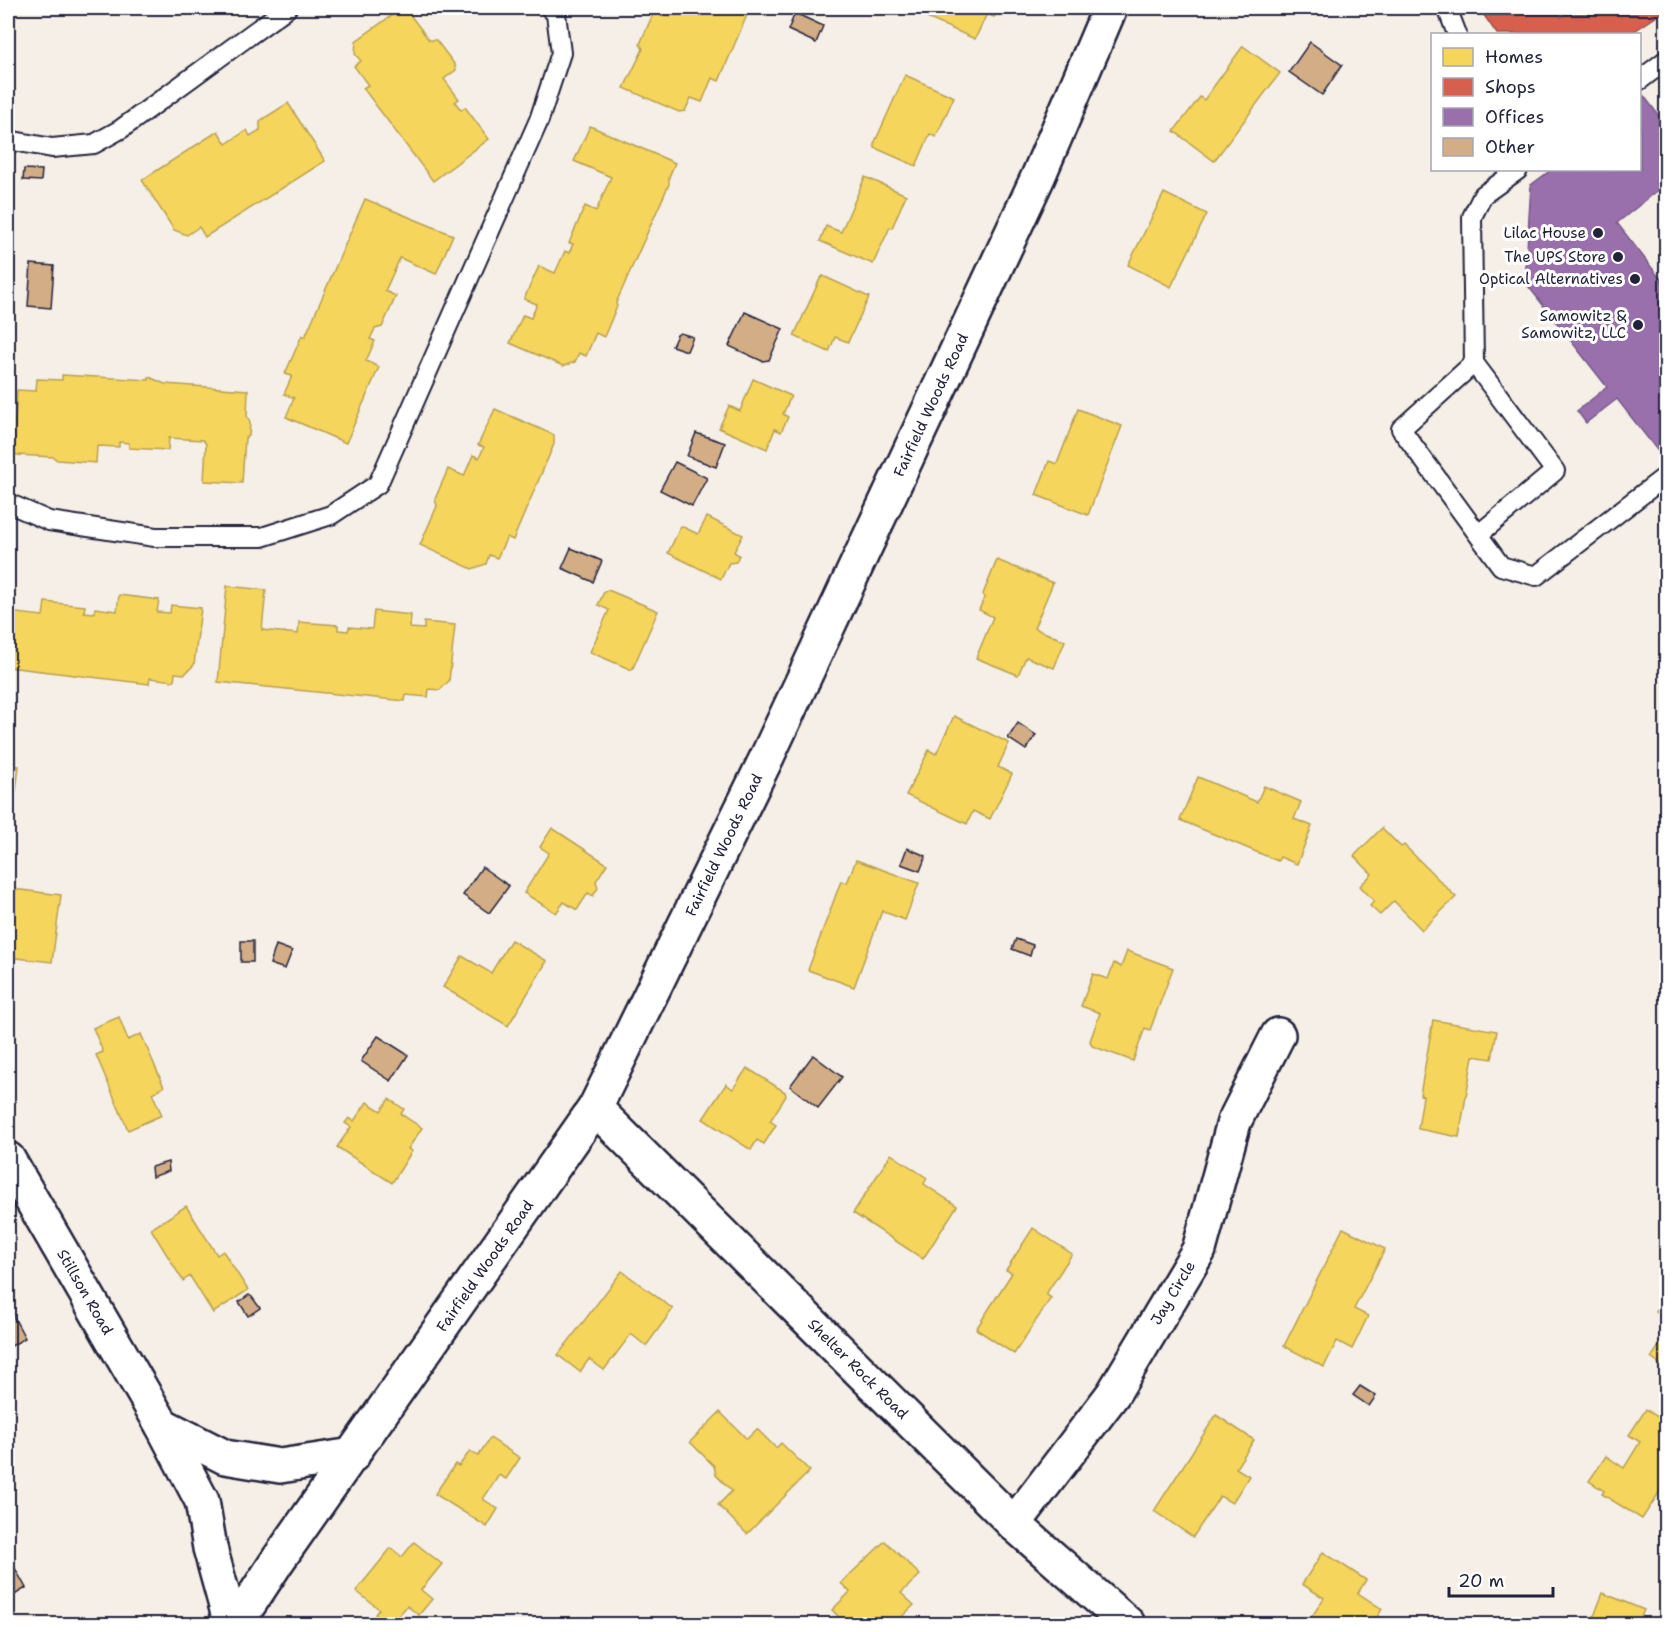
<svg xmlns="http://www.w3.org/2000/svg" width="1674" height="1632" viewBox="0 0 1674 1632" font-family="'Shantell Sans',sans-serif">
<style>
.homes{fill:#f6d55c;stroke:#b69f52;stroke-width:1.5}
.shops{fill:#d6604d;stroke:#a04d48;stroke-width:1.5}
.offices{fill:#9970ab;stroke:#755989;stroke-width:1.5}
.building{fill:#d3ad85;stroke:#22223b;stroke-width:1.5}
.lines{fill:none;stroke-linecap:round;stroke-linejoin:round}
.service-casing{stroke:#22223b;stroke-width:22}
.minor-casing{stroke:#22223b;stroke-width:38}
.secondary-casing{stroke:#22223b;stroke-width:38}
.service{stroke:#fff;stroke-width:18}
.minor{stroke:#fff;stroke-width:33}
.secondary{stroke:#fff;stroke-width:33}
.poi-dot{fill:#22223b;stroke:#fff;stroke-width:2}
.labels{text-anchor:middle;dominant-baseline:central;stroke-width:6;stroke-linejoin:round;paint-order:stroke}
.poi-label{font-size:15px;fill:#22223b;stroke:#fff;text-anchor:end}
.street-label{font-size:15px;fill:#22223b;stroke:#fff}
</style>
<rect width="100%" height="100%" fill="#f6efe7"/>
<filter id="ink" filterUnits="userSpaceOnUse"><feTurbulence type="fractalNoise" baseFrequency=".0167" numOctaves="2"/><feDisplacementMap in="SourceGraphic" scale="12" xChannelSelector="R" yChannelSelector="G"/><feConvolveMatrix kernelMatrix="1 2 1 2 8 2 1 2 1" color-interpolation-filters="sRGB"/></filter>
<g filter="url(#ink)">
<g class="homes">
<polygon points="402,8 405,8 429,40 436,40 455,65 456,70 444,79 459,99 455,102 461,110 465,107 489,139 433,181 363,88 368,85 354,66 361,61 355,54 356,41"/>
<polygon points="674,8 750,8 719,81 712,78 702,102 691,98 685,111 679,112 624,88 643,49 640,44 653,14 657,11 670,17"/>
<polygon points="913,8 999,8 994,17 987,14 975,39 927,18 926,14"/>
<polygon points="1243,46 1280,73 1214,161 1174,131 1200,97 1204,100"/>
<polygon points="905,75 954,97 936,137 930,134 916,166 875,148 874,144"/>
<polygon points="288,103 325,161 205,237 199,227 187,235 174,230 142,180 218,131 226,144 247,130 250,136 260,130 260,121"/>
<polygon points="590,126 675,163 669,177 669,184 616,303 617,306 604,337 596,333 586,356 579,353 575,362 563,366 510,343 523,315 531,318 537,304 524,299 539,266 555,273 565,251 569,253 573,244 569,243 585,206 596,211 611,177 574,161"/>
<polygon points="865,177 906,195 892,228 890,227 873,264 820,241 826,226 841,232"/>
<polygon points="1164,193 1207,214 1171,287 1128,265"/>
<polygon points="365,199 453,235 436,274 400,258 385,291 396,296 382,327 375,329 370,339 375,341 366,361 379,367 346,443 286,417 294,398 284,394 292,376 285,374 302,335 305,337"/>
<polygon points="823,276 869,297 848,342 835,337 829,352 794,336 820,279"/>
<polygon points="62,375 149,380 149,377 165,384 248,390 247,416 250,422 249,436 245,438 242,483 204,481 206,444 203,440 169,438 168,450 129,448 129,443 119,442 119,447 97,446 96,463 57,460 53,457 17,455 13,453 17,390 36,391 37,379 62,380"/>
<polygon points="753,379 791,396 783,414 788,417 781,432 775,429 767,449 719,428 729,406 740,411"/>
<polygon points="495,409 554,435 554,444 513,540 507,537 497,558 489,555 486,564 472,569 420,545 437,506 435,499 448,469 464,476 473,455 479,458 484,447 478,445"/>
<polygon points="1078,409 1122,426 1088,515 1036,495 1049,461 1057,464"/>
<polygon points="707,517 743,535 734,552 739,555 736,562 729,563 721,579 668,553 681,526 698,534"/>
<polygon points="997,560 1053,583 1034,628 1065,641 1054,668 1026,657 1018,675 976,658 993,617 979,610 984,598 983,594"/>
<polygon points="227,586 266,590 262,630 298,634 299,622 338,625 338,630 348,631 349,627 372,629 374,611 411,615 410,628 424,629 424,622 455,625 449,681 440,690 429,689 428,697 406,695 405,701 218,682"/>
<polygon points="608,590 658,611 632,670 590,652 609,610 598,605 604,592"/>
<polygon points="119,595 159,600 157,612 170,613 171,605 201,608 194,665 185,674 175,673 174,681 150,678 149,684 8,667 8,612 43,616 45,602 85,606 84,612 94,613 95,608 117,611"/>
<polygon points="954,716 1009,743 998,767 1012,774 990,819 973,811 967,824 906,795 929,750 936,754"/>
<polygon points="8,765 19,766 16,792 8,791"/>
<polygon points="1198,777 1257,802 1264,786 1301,802 1294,819 1312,826 1297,864 1280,857 1278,861 1180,820"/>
<polygon points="552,828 607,864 596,881 598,888 593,896 588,893 577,910 564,902 556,913 524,893 549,853 540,847"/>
<polygon points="1382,828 1401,847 1404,845 1456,897 1422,930 1394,901 1380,915 1370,906 1374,901 1360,886 1372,874 1354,856"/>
<polygon points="856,860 919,883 905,920 882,911 854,987 808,970 841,881 847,883"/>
<polygon points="13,889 61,895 52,962 8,957 8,917 9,918"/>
<polygon points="511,940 547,961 508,1026 443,987 462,956 491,973"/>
<polygon points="1127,951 1173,968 1150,1030 1145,1028 1133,1061 1092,1046 1090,1041 1100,1013 1081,1006 1093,974 1108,979 1114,963 1121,967"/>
<polygon points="119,1017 128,1040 141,1034 164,1087 152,1093 162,1115 128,1130 96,1055 103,1052 93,1028"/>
<polygon points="1433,1020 1497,1031 1492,1059 1473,1056 1459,1137 1418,1129 1423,1096 1420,1095"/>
<polygon points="747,1068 785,1092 786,1096 770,1121 776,1125 764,1144 757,1140 751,1150 703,1119 726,1084 733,1089"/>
<polygon points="389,1099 404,1109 401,1114 422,1128 408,1149 412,1151 392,1183 337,1147 351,1127 345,1123 349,1118 354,1121 367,1102 381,1111"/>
<polygon points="891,1154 927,1178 924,1184 957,1206 923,1259 853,1213"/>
<polygon points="186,1206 217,1255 223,1251 248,1290 213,1313 190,1276 183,1281 151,1229"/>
<polygon points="1033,1228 1072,1254 1046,1294 1051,1298 1014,1354 976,1329 1012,1273 1006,1270"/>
<polygon points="1343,1228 1385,1249 1354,1309 1368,1316 1352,1349 1337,1341 1324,1367 1284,1346"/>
<polygon points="622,1271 673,1309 646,1346 631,1334 604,1370 589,1359 580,1372 558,1355"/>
<polygon points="1666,1295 1666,1319 1656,1312"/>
<polygon points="1666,1335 1666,1369 1651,1358"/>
<polygon points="1646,1409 1666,1423 1666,1447 1664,1452 1666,1454 1666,1482 1642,1519 1602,1494 1604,1491 1589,1481 1606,1456 1624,1468 1640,1442 1629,1435"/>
<polygon points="720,1412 747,1439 757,1429 776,1448 781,1443 810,1471 747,1534 718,1505 732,1491 716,1475 714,1466 690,1442"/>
<polygon points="1216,1415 1254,1440 1236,1468 1249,1476 1232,1503 1220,1496 1193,1537 1154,1511"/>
<polygon points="490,1438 520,1458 506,1479 499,1475 483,1499 498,1509 487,1527 435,1494 455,1464 459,1466 470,1451 478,1456"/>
<polygon points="885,1541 920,1575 901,1593 914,1605 894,1624 882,1624 877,1619 871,1624 846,1624 832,1610 850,1592 841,1583"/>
<polygon points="414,1542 442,1564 421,1590 432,1599 419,1615 407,1606 391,1624 388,1624 375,1614 379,1609 356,1591 391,1548 402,1557"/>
<polygon points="1323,1552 1366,1580 1358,1593 1382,1609 1373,1624 1374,1624 1307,1624 1324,1598 1302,1584"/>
<polygon points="1603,1593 1644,1610 1638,1624 1591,1624"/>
</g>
<polygon class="shops" points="1479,8 1555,8 1561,17 1576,8 1666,8 1666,10 1630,34 1497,34"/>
<polygon class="offices" points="1644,96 1666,125 1666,184 1617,223 1666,286 1666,451 1657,450 1617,399 1586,423 1577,411 1607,387 1525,282 1531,185 1551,170 1640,170 1640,100"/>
<g class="building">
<polygon points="795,13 823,26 816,43 788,30"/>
<polygon points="1310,42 1342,65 1322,95 1289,72"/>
<polygon points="24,169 42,170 41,181 23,180"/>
<polygon points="31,264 54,266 51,308 28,306"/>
<polygon points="745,312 783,329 769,360 762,361 729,346"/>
<polygon points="680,333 693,337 687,351 672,346 677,335"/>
<polygon points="696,433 725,443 716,467 687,456"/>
<polygon points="675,462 707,478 692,506 660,490"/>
<polygon points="571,548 602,561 593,582 562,568"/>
<polygon points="1018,723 1036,735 1026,750 1008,738"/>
<polygon points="907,848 926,856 920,871 901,864"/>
<polygon points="482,867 509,886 489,913 463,895"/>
<polygon points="1016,939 1033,945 1030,956 1012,949"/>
<rect x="241" y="941" width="12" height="21"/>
<polygon points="276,945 292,951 285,969 270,964"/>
<polygon points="378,1036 408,1055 391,1081 361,1061"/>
<polygon points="813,1055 842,1077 818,1108 790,1086"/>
<polygon points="168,1162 169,1171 152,1177 151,1167"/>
<polygon points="249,1295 252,1297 260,1308 248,1316 239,1302"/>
<polygon points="8,1306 25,1338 8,1348"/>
<polygon points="1360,1386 1376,1396 1369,1406 1353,1395"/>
<polygon points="11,1561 26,1588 8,1599 8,1563"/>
</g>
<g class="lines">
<g class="service-casing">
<g id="service">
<polyline points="1447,8 1457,34"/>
<polyline points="1640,80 1666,60"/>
<polyline points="8,140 52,148 94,144 121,129 287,8"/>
<polyline points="1518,170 1483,195 1472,217 1474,363 1401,429 1501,566 1536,576 1666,476"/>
<polyline points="1474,363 1555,471 1479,534"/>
<polyline points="8,503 49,521 155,537 262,537 331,515 378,484 539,120 561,53 556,14 550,8"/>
</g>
</g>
<g class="minor-casing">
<g id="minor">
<polyline points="595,1108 1014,1524 1128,1624"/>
<polyline points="1014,1524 1113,1394 1199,1250 1234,1122 1278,1035"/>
</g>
</g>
<g class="secondary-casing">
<g id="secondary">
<polyline points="8,1159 162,1425 202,1501 210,1548 231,1624"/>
<polyline points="162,1425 225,1457 280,1466 353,1455"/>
<polyline points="236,1624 278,1560 595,1108 766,759 1038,177 1110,8"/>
</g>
</g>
<use href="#service" class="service"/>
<use href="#minor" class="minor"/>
<use href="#secondary" class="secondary"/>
</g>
</g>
<g class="poi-dot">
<circle cx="1598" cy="233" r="6"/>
<circle cx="1618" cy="257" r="6"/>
<circle cx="1635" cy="279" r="6"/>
<circle cx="1638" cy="325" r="6"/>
</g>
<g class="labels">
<g class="poi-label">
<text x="1586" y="233">Lilac House</text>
<text x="1606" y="257">The UPS Store</text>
<text x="1623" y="279">Optical Alternatives</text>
<text x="1626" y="316">Samowitz &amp;<tspan x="1626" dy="17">Samowitz, LLC</tspan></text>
</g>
<g class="street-label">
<text transform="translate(931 405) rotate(-65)">Fairfield Woods Road</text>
<text transform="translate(724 845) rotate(-64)">Fairfield Woods Road</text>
<text transform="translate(485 1266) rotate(-55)">Fairfield Woods Road</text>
<text transform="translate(85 1292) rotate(60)">Stillson Road</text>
<text transform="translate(1173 1293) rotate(-59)">Jay Circle</text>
<text transform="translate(858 1369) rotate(45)">Shelter Rock Road</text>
</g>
</g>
<rect width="1674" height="1632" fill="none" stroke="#fff" stroke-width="30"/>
<rect x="15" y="15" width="1644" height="1602" fill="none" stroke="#22223b" stroke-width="2" filter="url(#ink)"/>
<rect x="1431" y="33" width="210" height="138" fill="#ffffff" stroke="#a7a7b1" stroke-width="1.5"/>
<rect x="1443" y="48" width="30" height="18" fill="#f6d55c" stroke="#a7a7b1" stroke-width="1.5"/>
<text x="1485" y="63" font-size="18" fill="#22223b">Homes</text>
<rect x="1443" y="78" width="30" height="18" fill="#d6604d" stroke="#a7a7b1" stroke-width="1.5"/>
<text x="1485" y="93" font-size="18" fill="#22223b">Shops</text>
<rect x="1443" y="108" width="30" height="18" fill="#9970ab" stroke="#a7a7b1" stroke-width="1.5"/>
<text x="1485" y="123" font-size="18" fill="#22223b">Offices</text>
<rect x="1443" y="138" width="30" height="18" fill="#d3ad85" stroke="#a7a7b1" stroke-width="1.5"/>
<text x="1485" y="153" font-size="18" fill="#22223b">Other</text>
<path d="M1449 1587v9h104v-9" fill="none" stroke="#22223b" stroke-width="3"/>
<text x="1458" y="1587" font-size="18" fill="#22223b" stroke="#ffffff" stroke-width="4.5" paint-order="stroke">20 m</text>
</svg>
